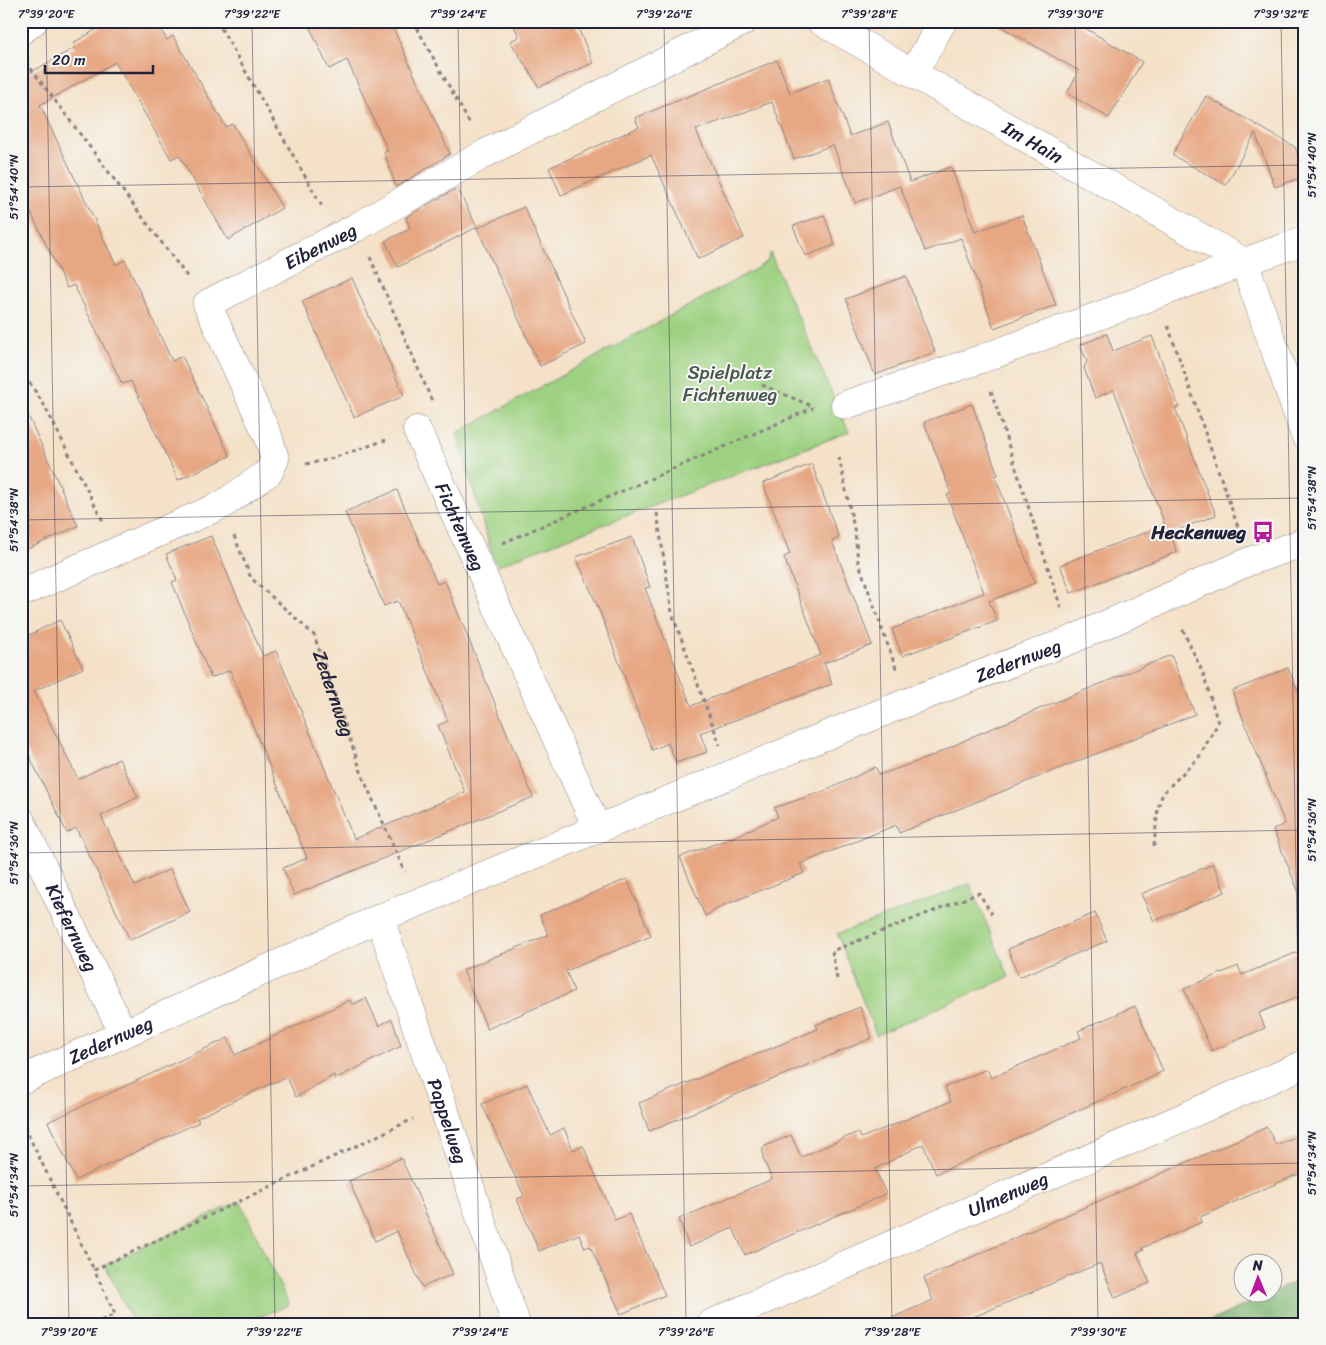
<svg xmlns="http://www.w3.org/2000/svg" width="1326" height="1345" viewBox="0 0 1326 1345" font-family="Sriracha,sans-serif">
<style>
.green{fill:#9dd181;stroke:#607a5e}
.forest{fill:#7eb36f;stroke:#506a55}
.building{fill:#e7a783}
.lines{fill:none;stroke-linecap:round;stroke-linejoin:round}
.minor-casing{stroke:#8b8282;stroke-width:29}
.path{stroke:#8b8282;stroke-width:3;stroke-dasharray:4 4;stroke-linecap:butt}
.minor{stroke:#fff;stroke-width:28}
.ticks{fill:none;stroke:#22223b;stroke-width:1;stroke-opacity:0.45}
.labels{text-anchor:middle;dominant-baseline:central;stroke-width:4;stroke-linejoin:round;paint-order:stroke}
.street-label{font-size:19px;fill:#22223b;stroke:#f6f6f2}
.park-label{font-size:19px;fill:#475750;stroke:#f6f6f2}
.poi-label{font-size:19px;font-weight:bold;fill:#22223b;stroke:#f6f6f2;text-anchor:end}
.neatline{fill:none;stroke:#22223b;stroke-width:2}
.ticks-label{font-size:12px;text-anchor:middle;fill:#22223b}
</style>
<rect width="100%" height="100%" fill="#f6f6f2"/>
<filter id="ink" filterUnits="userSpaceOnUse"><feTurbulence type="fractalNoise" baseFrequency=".02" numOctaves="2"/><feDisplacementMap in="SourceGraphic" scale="10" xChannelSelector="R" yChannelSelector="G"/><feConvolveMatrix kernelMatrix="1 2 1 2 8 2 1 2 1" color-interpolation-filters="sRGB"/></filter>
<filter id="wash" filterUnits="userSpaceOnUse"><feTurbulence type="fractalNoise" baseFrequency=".0096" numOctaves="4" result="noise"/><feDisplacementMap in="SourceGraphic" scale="20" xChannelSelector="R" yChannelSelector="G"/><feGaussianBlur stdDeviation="1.12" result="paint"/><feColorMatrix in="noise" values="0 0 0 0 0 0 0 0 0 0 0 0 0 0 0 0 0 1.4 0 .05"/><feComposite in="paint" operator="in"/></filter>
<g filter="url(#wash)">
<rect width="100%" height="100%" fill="#f4e1c8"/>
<g class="green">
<polygon points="770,253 849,432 523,555 498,566 493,558 457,433 759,267 767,261"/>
<polygon points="970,884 1009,977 876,1035 837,934"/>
<polygon points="240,1201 289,1305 242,1324 134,1324 105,1265"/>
</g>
<polygon class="forest" points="1305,1277 1305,1324 1204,1324"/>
<g id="blocks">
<g class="building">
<polygon points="111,21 156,21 167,40 173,36 226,127 233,124 282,208 228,240 179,155 171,159 115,62 40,105 116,265 125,260 172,361 182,356 230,456 178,480 131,381 122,384 74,285 67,288 21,192 21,66 26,75 76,47 73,43"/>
<polygon points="307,21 390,21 450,154 396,187 384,152 388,151 347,60 329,69"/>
<polygon points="512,21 575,21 593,63 539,87 510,41 519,37"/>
<polygon points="991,21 1073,21 1142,62 1109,118 1067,93 1079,71"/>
<polygon points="777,60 790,93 828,78 850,136 888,122 910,182 951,167 975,232 1022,215 1056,305 994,328 961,238 925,251 900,186 855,203 833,145 794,159 772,102 696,130 744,238 698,259 651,155 561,195 549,168 639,127 635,118"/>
<polygon points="1206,96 1295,147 1305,176 1275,187 1255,133 1226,185 1172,155"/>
<polygon points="457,188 477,227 398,267 385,241 410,229 406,217"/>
<polygon points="524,207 586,344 540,366 477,228"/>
<polygon points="824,215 835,245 805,256 793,226"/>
<polygon points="906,276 935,352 875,375 846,299"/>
<polygon points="352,278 404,396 354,417 302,301"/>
<polygon points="1107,334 1113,351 1152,336 1179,407 1175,408 1216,515 1170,533 1177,552 1071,593 1060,565 1165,525 1114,390 1095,398 1084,368 1087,361 1080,345"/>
<polygon points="21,400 78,526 21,552"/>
<polygon points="972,404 998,475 995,476 1035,583 989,601 997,621 902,656 892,629 984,593 947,495 951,493 924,422"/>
<polygon points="812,464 839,538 832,541 872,645 824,663 832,684 700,733 707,752 676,763 668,743 652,750 600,612 576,557 632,537 650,587 645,588 691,706 791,667 821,655 784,557 790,554 763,483"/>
<polygon points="397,490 437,584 445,581 533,797 294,895 283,868 307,858 230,670 211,678 172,582 177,580 166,554 211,536 263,656 276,651 354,839 465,792 438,725 448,721 410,629 398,601 384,606 345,512"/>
<polygon points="60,620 83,668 34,691 78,779 119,759 138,797 101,816 135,886 170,869 190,912 130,940 76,828 67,833 21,739 21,639"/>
<polygon points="1171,655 1195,714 899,833 896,825 800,864 804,873 722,906 705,916 680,857 731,838 778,817 774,808 827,790 876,767 879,775 930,757 978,734"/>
<polygon points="1288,668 1305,707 1304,905 1273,829 1285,824 1232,691"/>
<polygon points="1213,864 1225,892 1154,921 1141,894"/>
<polygon points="627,879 651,936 566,971 574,991 487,1029 463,970 548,935 540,915"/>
<polygon points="1095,913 1107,941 1019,977 1008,949"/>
<polygon points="1305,949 1305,994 1259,1013 1265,1028 1212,1051 1184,989 1238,966 1242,975"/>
<polygon points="366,998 379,1026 392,1019 401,1046 335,1079 334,1075 296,1097 287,1078 272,1083 197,1118 199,1122 76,1180 48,1122 228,1038 235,1055 350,1000 352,1005"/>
<polygon points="1135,1006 1163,1071 1150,1078 936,1174 923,1144 875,1169 886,1194 745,1255 733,1228 689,1247 679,1219 772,1179 763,1159 763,1147 791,1135 801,1157 858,1132 861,1138 951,1101 945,1087 987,1069 991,1078 1081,1038 1078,1031"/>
<polygon points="860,1007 872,1038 649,1131 639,1103 818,1029 816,1025"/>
<polygon points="527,1084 550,1135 564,1128 573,1150 583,1146 615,1220 629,1214 665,1295 621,1314 590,1246 585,1248 579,1234 539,1251 517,1199 524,1196 482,1104"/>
<polygon points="1267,1127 1276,1145 1305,1133 1305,1171 1200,1217 1202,1222 1142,1248 1144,1250 1137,1253 1150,1283 1115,1298 1100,1263 957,1324 878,1324 933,1300 924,1278"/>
<polygon points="401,1158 453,1274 422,1287 397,1231 375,1241 349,1181"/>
</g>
</g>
</g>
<g filter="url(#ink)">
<use href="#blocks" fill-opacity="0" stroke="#8b8282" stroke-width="1"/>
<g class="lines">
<g class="minor-casing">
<g id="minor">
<path id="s2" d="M 821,21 L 1244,262"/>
<polyline points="21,31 34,21"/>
<polyline points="913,73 943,21"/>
<polyline points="1244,262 1305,435"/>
<polyline points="845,405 981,359 1305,240"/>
<path id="s3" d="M 417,430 L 597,828"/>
<path id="s4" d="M 21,593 L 222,505 L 269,472 L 275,459 L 268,436 L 207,304 L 357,227 L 486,153 L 744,21"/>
<path id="s5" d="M 21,821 L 123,1033"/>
<path id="s6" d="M 380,918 L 516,1324"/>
<path id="s7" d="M 21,1080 L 380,918 L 908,702 L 1071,640 L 1250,561 L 1305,542"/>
<path id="s8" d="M 710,1324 L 1305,1064"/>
</g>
</g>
<g class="path">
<polyline points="217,21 323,208"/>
<polyline points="413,21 471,126"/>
<polyline points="26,62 189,279"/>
<polyline points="370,257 432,401"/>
<polyline points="1168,326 1239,530"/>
<polyline points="21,369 44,405 104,523"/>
<polyline points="762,385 814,407"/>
<polyline points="991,391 1061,608"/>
<polyline points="839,457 855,533 858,561 897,671"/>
<polyline points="306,464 327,460 386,440"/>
<polyline points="657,513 672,613 720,745"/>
<path id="s1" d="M 234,536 L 251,578 L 314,635 L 364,780 L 405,872"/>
<polyline points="503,543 813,408"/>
<polyline points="1154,846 1158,807 1163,793 1199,757 1218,723 1203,673 1181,626"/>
<polyline points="837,979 832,951 979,893 992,914"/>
<polyline points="21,1120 94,1270"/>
<polyline points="94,1324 115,1314 94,1270 413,1119"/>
</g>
<use href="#minor" class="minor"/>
</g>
</g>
<path class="ticks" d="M 46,21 L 69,1324M 252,21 L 275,1324M 458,21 L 480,1324M 664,21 L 686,1324M 869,21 L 892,1324M 1075,21 L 1098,1324M 1281,21 L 1304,1324M 21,187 L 1305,165M 21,520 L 1305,498M 21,853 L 1305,830M 21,1186 L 1305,1163"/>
<defs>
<g id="bus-bare" transform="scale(1.725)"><path d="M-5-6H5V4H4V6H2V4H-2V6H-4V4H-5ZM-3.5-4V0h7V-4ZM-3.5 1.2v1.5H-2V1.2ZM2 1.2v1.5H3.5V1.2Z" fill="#b5179e" stroke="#f6f6f2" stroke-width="2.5" paint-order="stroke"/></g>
</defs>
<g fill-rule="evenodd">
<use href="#bus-bare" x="1263" y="532"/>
</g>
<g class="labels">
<g class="street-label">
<text stroke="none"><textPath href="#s2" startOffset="244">Im Hain</textPath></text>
<text stroke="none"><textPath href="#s4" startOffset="588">Eibenweg</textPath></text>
<text stroke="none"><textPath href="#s3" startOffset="106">Fichtenweg</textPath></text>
<text stroke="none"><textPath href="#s7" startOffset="1082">Zedernweg</textPath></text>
<text stroke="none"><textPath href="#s1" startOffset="192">Zedernweg</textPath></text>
<text stroke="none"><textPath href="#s5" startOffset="118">Kiefernweg</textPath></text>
<text stroke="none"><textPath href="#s7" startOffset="98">Zedernweg</textPath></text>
<text stroke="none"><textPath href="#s6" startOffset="214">Pappelweg</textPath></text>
<text stroke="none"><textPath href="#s8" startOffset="325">Ulmenweg</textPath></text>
</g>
<g class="park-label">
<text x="730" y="372">Spielplatz<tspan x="730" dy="22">Fichtenweg</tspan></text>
</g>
<g class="poi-label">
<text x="1246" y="532">Heckenweg</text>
</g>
</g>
<rect width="1326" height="1345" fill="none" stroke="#f6f6f2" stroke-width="55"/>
<g transform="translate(1258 1278) rotate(359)"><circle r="24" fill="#f6f6f2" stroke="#a1a1a9"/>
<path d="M0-4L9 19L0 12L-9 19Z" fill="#b5179e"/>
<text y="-8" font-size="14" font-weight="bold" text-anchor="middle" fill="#22223b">N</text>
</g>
<path d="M45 65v8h108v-8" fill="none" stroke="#22223b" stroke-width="2.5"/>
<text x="52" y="65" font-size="15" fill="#22223b" stroke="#f6f6f2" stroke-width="4" paint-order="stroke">20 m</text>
<rect x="28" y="28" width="1270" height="1290" class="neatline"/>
<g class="ticks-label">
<text x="46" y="18">7°39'20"E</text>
<text x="252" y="18">7°39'22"E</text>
<text x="458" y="18">7°39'24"E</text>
<text x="664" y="18">7°39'26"E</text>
<text x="869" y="18">7°39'28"E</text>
<text x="1075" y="18">7°39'30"E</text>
<text x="1281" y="18">7°39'32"E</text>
<text transform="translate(1312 165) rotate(-90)" y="4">51°54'40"N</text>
<text transform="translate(14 187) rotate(-90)" y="4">51°54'40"N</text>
<text transform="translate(1312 498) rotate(-90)" y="4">51°54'38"N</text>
<text transform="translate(14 520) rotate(-90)" y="4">51°54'38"N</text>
<text transform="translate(1312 830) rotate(-90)" y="4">51°54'36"N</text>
<text transform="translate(14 853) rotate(-90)" y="4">51°54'36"N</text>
<text transform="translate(1312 1163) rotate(-90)" y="4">51°54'34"N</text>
<text transform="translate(14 1185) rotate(-90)" y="4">51°54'34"N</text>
<text x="69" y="1336">7°39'20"E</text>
<text x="274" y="1336">7°39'22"E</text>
<text x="480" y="1336">7°39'24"E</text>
<text x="686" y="1336">7°39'26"E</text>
<text x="892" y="1336">7°39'28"E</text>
<text x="1098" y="1336">7°39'30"E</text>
</g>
</svg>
